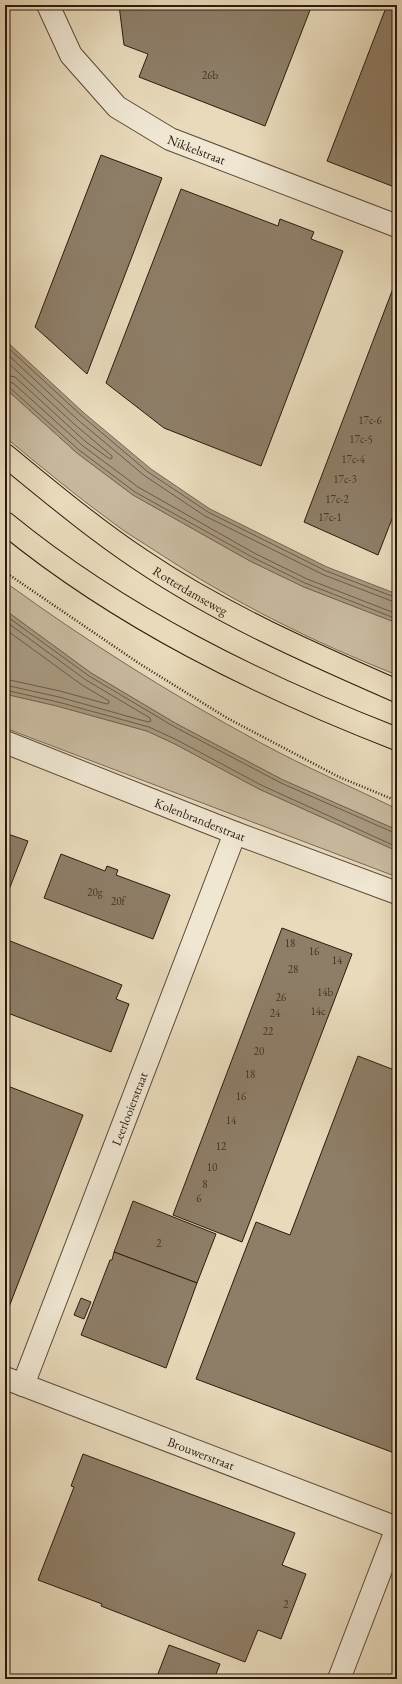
<svg xmlns="http://www.w3.org/2000/svg" width="402" height="1684" viewBox="0 0 402 1684" font-family="'EB Garamond',serif">
<style>
.green{fill:#c8b99e;stroke:#7a6a56}
.water{fill:#a89980;stroke:#766652}
.lines{fill:none;stroke-linecap:round;stroke-linejoin:round}
.shore{stroke:#6a5a47;stroke-width:1}
.building{fill:#8e7e68;stroke:#2c1a0e}
.minor-casing{stroke:#5b4a39;stroke-width:24}
.major-casing{stroke:#2c1a0e;stroke-width:24}
.path{stroke:#2c1a0e;stroke-width:2.5;stroke-dasharray:1 2;stroke-linecap:butt}
.minor{stroke:#f0e7d3;stroke-width:22}
.major{stroke:#e8dabb;stroke-width:22}
.labels{text-anchor:middle;dominant-baseline:central;stroke-width:3;stroke-linejoin:round;paint-order:stroke}
.number-label{font-size:11px;fill:#443324}
.street-label{font-size:13px;fill:#2c1a0e;stroke:#f0e7d3}
</style>
<rect width="100%" height="100%" fill="#e8dabb"/>
<filter id="stains"><feTurbulence type="fractalNoise" baseFrequency=".005" numOctaves="4"/><feColorMatrix values="0 0 0 0 .2 0 0 0 0 .09 0 0 0 0 .02 0 0 0 .5 -.17"/></filter>
<radialGradient id="worn" r=".72"><stop offset=".6" stop-color="#630" stop-opacity="0"/><stop offset="1" stop-color="#630" stop-opacity=".3"/></radialGradient>
<g class="green">
<path d="M 5,388 L 77,453 L 133,495 L 250,561 L 304,587 L 397,623 L 397,675 C 311,641 235,603 157,552 C 142,542 126,533 112,522 C 75,495 40,466 5,437 Z"/>
<path d="M 5,582 C 86,641 172,695 261,743 C 305,767 352,787 397,809 L 397,830 L 283,780 L 175,723 L 91,673 L 5,610 Z"/>
<polygon points="5,694 57,706 147,731 175,744 259,789 397,851 397,877 5,728"/>
</g>
<g class="water">
<polygon points="5,340 84,413 151,469 210,509 327,567 397,594 397,623 304,587 250,561 133,495 77,453 5,388"/>
<polygon points="5,610 91,673 175,723 283,780 397,830 397,851 259,789 175,744 147,731 57,706 5,694"/>
</g>
<g class="lines">
<g class="shore">
<polyline points="5,345 82,416 148,472 208,512 326,571 397,598"/>
<polyline points="5,352 78,420 145,476 205,516 324,575 397,603"/>
<polyline points="5,360 74,424 112,456 112,458 110,459 86,442 15,377 5,375"/>
<polyline points="5,381 13,383 83,446 138,487 254,553 307,579 397,614"/>
<polyline points="5,386 9,387 79,450 135,492 252,557 305,583 397,619"/>
<polyline points="5,615 89,676 173,726 281,783 397,834"/>
<polyline points="5,621 86,680 150,718 151,721 148,722 59,697 5,685"/>
<polyline points="5,629 82,685 109,701 109,703 107,704 60,691 5,679"/>
<polyline points="5,690 58,702 149,727 177,740 261,785 397,847"/>
</g>
</g>
<g class="building">
<polygon points="119,5 312,5 265,126 139,77 148,54 124,45"/>
<polygon points="387,5 397,5 397,188 327,161"/>
<polygon points="101,155 162,178 87,374 35,327"/>
<polygon points="181,189 278,226 280,219 314,232 311,239 343,251 261,466 164,428 106,383"/>
<polygon points="397,278 397,506 378,555 304,522"/>
<polygon points="5,833 28,841 5,900"/>
<polygon points="61,854 105,871 107,866 118,870 116,875 170,895 153,939 44,898"/>
<polygon points="282,928 352,954 242,1242 173,1215"/>
<polygon points="5,939 122,985 116,999 129,1004 111,1052 5,1012"/>
<polygon points="358,1056 397,1071 397,1454 196,1379 256,1222 290,1235"/>
<polygon points="5,1085 83,1115 9,1307 5,1305"/>
<polygon points="133,1201 216,1234 197,1283 114,1252"/>
<polygon points="114,1252 197,1283 166,1368 81,1335 110,1260 112,1260"/>
<polygon points="81,1298 91,1302 84,1319 74,1315"/>
<polygon points="83,1454 295,1533 282,1565 306,1574 281,1639 258,1630 245,1662 101,1606 102,1604 38,1580 74,1487 71,1486"/>
<polygon points="169,1645 220,1664 216,1674 231,1679 156,1679"/>
</g>
<g class="lines">
<g class="minor-casing">
<g id="minor">
<path id="s1" d="M 48,5 L 71,55 L 117,107 L 170,139 L 397,226"/>
<path id="s2" d="M 5,742 L 235,833 L 397,893"/>
<path id="s3" d="M 5,1378 L 397,1528"/>
<path id="s4" d="M 23,1385 L 235,833"/>
<polyline points="339,1679 397,1528"/>
</g>
</g>
<g class="major-casing">
<g id="major">
<path id="s5" d="M 5,455 C 49,491 93,528 141,560 C 221,614 310,653 397,691"/>
<path d="M 5,523 C 121,618 258,685 397,739"/>
</g>
</g>
<polyline class="path" points="5,572 140,664 227,718 339,777 397,801"/>
<use href="#minor" class="minor"/>
<use href="#major" class="major"/>
</g>
<g class="labels">
<g class="number-label">
<text x="210" y="75">26b</text>
<text x="370" y="420">17c-6</text>
<text x="361" y="439">17c-5</text>
<text x="353" y="459">17c-4</text>
<text x="345" y="479">17c-3</text>
<text x="337" y="499">17c-2</text>
<text x="330" y="517">17c-1</text>
<text x="95" y="892">20g</text>
<text x="118" y="901">20f</text>
<text x="290" y="943">18</text>
<text x="314" y="951">16</text>
<text x="337" y="960">14</text>
<text x="293" y="969">28</text>
<text x="325" y="992">14b</text>
<text x="281" y="997">26</text>
<text x="318" y="1011">14c</text>
<text x="275" y="1013">24</text>
<text x="268" y="1031">22</text>
<text x="259" y="1051">20</text>
<text x="250" y="1074">18</text>
<text x="241" y="1096">16</text>
<text x="231" y="1120">14</text>
<text x="221" y="1146">12</text>
<text x="212" y="1167">10</text>
<text x="205" y="1184">8</text>
<text x="199" y="1198">6</text>
<text x="159" y="1243">2</text>
<text x="286" y="1604">2</text>
</g>
<g class="street-label">
<text stroke="none"><textPath href="#s1" startOffset="215">Nikkelstraat</textPath></text>
<text stroke="none"><textPath href="#s5" startOffset="230">Rotterdamseweg</textPath></text>
<text stroke="none"><textPath href="#s2" startOffset="210">Kolenbranderstraat</textPath></text>
<text stroke="none"><textPath href="#s4" startOffset="296">Leerlooierstraat</textPath></text>
<text stroke="none"><textPath href="#s3" startOffset="210">Brouwerstraat</textPath></text>
</g>
</g>
<rect width="402" height="1684" fill="none" stroke="#e8dabb" stroke-width="20"/>
<rect x="6" y="6" width="390" height="1672" fill="none" stroke="#2c1a0e" stroke-width="2"/>
<rect x="10" y="10" width="382" height="1664" fill="none" stroke="#2c1a0e"/>
<rect width="100%" height="100%" filter="url(#stains)"/>
<rect width="100%" height="100%" fill="url(#worn)"/>
</svg>
